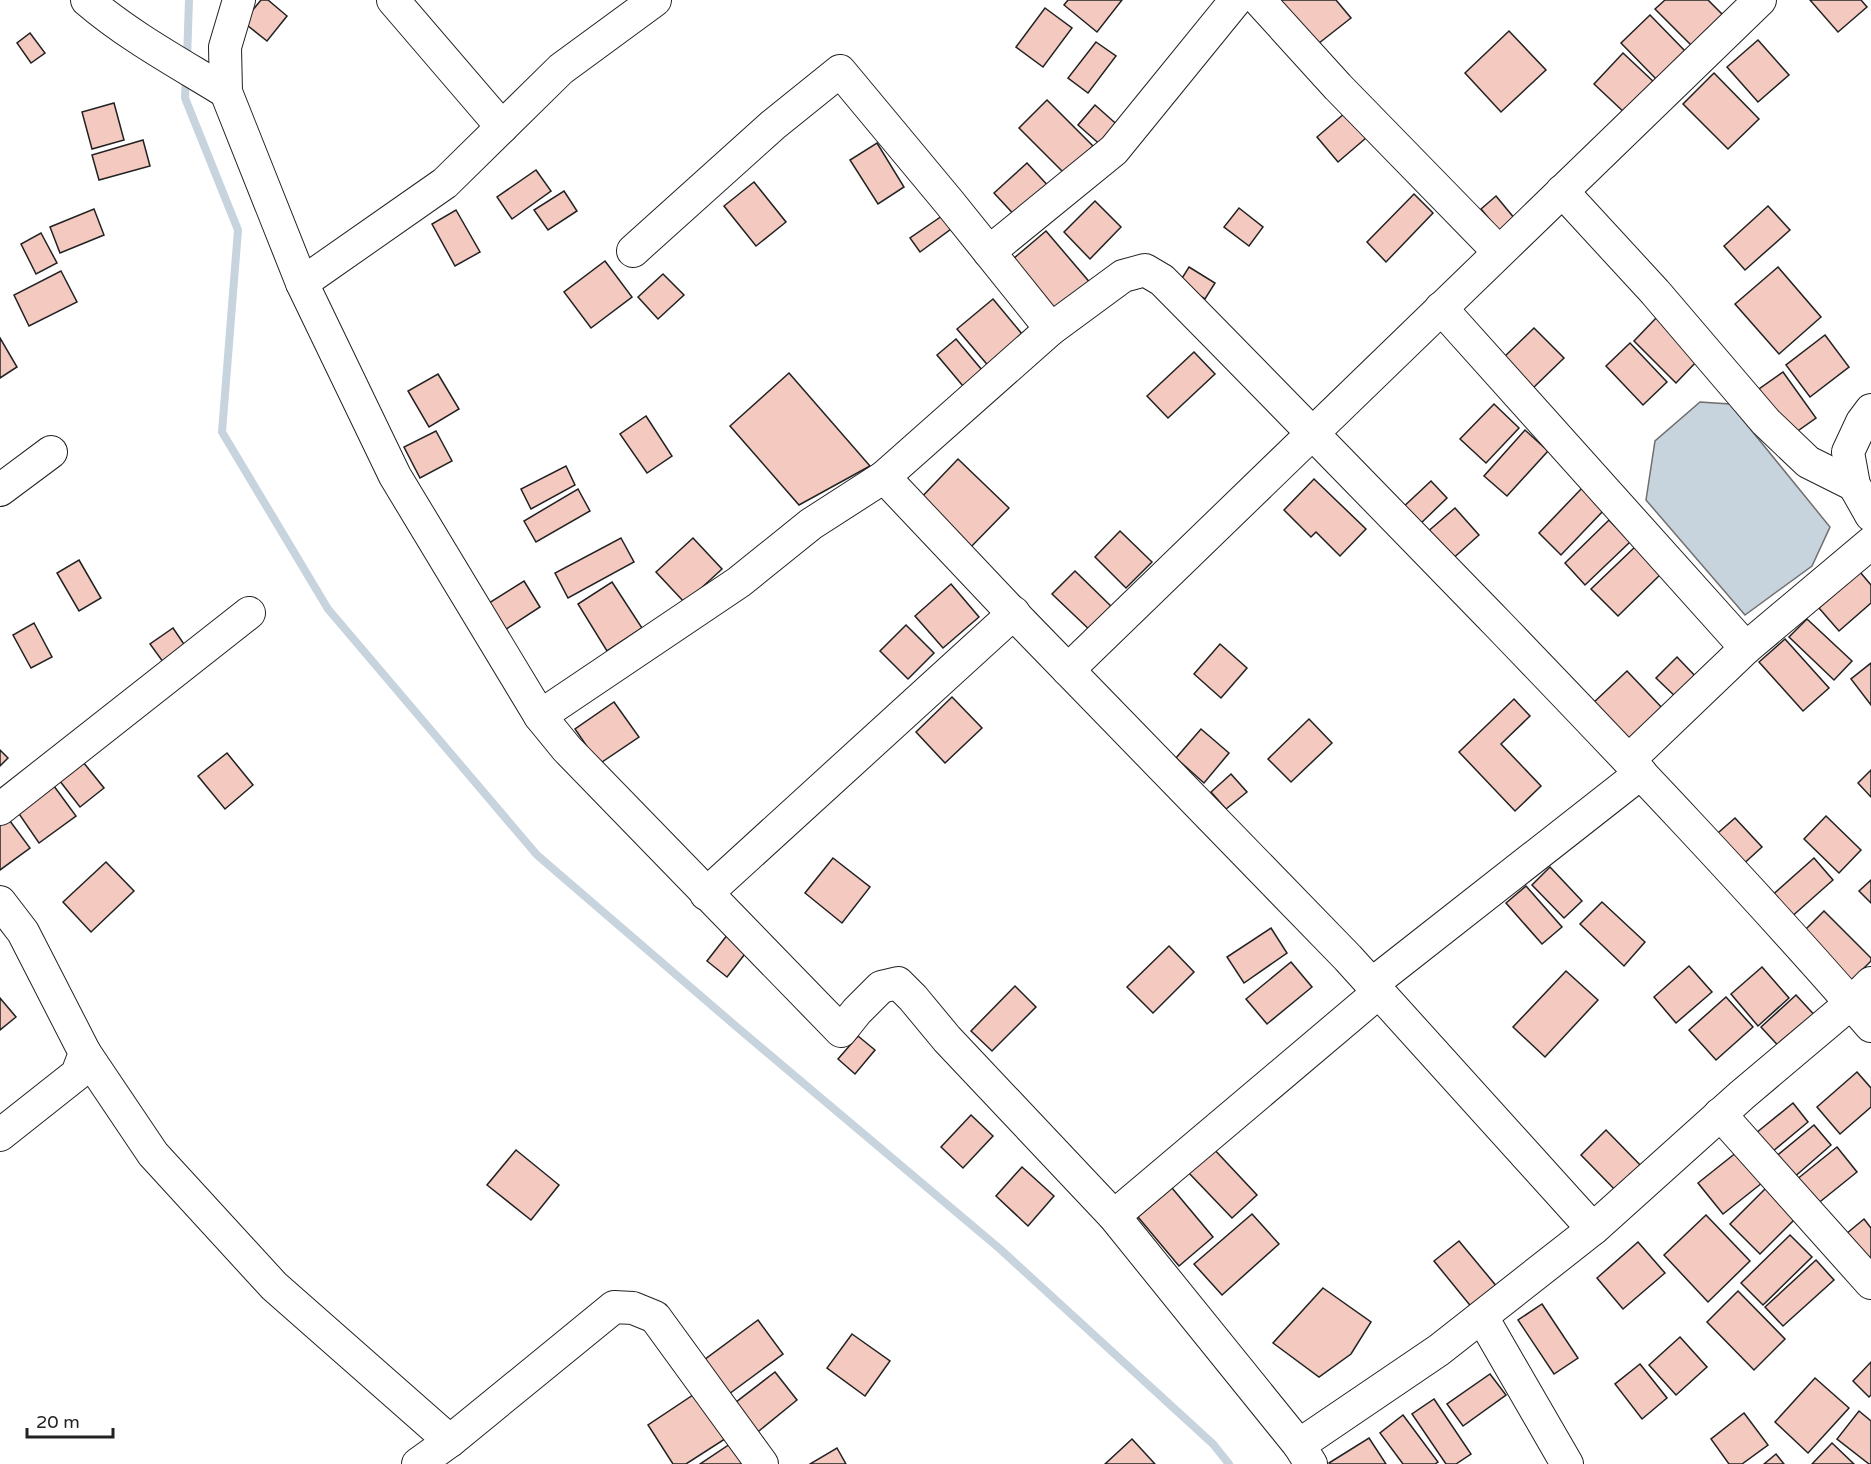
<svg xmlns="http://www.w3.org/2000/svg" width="1871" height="1464" viewBox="0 0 1871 1464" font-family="'Varela Round',sans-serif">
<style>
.water{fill:#c7d3dd;stroke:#6f6f6f;stroke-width:1.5}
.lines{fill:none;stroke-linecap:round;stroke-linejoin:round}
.stream{stroke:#c7d3dd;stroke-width:8}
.building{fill:#f3c9c0;stroke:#222;stroke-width:1.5}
.minor-casing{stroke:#222;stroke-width:34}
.minor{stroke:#fff;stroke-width:32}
</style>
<rect width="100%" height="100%" fill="#fff"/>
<polygon class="water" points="1700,402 1730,404 1830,527 1812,566 1745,615 1646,500 1655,441"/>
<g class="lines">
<g class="stream">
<polyline points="187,60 189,0"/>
<polyline points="186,75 185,98 238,230 222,432 328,609 537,855 738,1028 1000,1249 1213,1444 1229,1464"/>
</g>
</g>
<g class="building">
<polygon points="261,0 268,0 287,16 267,41 243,22"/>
<polygon points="1068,0 1122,0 1097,32 1064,5"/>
<polygon points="1276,0 1336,0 1351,18 1314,47"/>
<polygon points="1665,0 1708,0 1723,15 1692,46 1655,9"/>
<polygon points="1810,0 1861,0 1867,7 1838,32"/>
<polygon points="1045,8 1072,28 1043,67 1016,47"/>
<polygon points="1650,15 1686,52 1657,80 1621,43"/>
<polygon points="1509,31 1546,70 1501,112 1465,73"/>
<polygon points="30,33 45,53 31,63 17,43"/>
<polygon points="1758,40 1789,75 1758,102 1727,67"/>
<polygon points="1096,42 1116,56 1088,93 1068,78"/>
<polygon points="1623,53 1656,84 1627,115 1594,84"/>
<polygon points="1714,73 1759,119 1728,149 1683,104"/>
<polygon points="1047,100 1093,146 1065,174 1019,128"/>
<polygon points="114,103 124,140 92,149 82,112"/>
<polygon points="1095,105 1122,129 1104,148 1078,125"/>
<polygon points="1345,113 1366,138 1338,162 1317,137"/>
<polygon points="143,140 150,166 99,180 92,155"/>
<polygon points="877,143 904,187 878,204 850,160"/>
<polygon points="1027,163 1052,190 1019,220 994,193"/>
<polygon points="536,170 551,191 512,219 497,197"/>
<polygon points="754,182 786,222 756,246 724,206"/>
<polygon points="564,191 577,211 548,230 534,210"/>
<polygon points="1414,194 1433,213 1386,262 1367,242"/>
<polygon points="1496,196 1515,219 1500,232 1481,209"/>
<polygon points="1095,201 1121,227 1090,259 1064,232"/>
<polygon points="1768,206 1790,230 1745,270 1724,246"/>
<polygon points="1239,208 1263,227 1249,246 1224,227"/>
<polygon points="94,209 104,235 60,253 50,227"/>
<polygon points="456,210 480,252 455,266 432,224"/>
<polygon points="942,216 951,229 920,252 910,238"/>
<polygon points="1046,231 1092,285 1052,318 1007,264"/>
<polygon points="41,233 57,263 36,274 21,244"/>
<polygon points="605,261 632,297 591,328 564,292"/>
<polygon points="1189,267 1215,283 1205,299 1179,283"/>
<polygon points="1778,267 1821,317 1779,354 1735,304"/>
<polygon points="61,271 77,302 29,326 14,295"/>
<polygon points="663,274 684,295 658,319 638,297"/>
<polygon points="993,299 1027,340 991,369 957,329"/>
<polygon points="1657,317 1699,359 1676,383 1634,341"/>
<polygon points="1534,328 1564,358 1531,390 1501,360"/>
<polygon points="1825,335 1849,367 1810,397 1786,365"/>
<polygon points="0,338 17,367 0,378"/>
<polygon points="956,339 987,376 968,392 937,355"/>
<polygon points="1630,343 1667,382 1643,405 1606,366"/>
<polygon points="1194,352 1215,374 1168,418 1147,396"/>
<polygon points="1783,372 1816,418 1792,435 1759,389"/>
<polygon points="789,373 870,466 799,505 730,426"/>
<polygon points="438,374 459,409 429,427 408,391"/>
<polygon points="1494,404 1519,428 1486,463 1460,439"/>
<polygon points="646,416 672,456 647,473 620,434"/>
<polygon points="1525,430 1548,451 1507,496 1484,476"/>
<polygon points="436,431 452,461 420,478 404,447"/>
<polygon points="958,459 1009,508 967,551 917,502"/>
<polygon points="566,466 575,485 531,509 521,489"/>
<polygon points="1314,479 1366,529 1340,556 1316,532 1311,537 1284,510"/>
<polygon points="1431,481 1447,498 1416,528 1400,510"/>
<polygon points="1582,488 1604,510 1561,555 1539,533"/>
<polygon points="578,489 590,511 536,542 524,521"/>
<polygon points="1455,508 1479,535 1449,562 1425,534"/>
<polygon points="1609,520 1630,542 1585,585 1565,563"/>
<polygon points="1120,531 1152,562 1126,588 1095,557"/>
<polygon points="621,538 634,562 568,598 555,573"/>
<polygon points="693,538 722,569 685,603 656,572"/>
<polygon points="1637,545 1663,572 1618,616 1591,589"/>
<polygon points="79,560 101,598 79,611 57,573"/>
<polygon points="1075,571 1116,611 1094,634 1052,594"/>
<polygon points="1860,572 1871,585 1871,603 1839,631 1819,608"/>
<polygon points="524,581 540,607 497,635 481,608"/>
<polygon points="612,582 642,628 607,651 578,604"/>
<polygon points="951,584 979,617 943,648 915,616"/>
<polygon points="1807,619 1852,661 1834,680 1789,637"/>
<polygon points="34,623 52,657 31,668 13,635"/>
<polygon points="906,625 934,653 908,679 880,651"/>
<polygon points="173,628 188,650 166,666 150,644"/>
<polygon points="1785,639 1829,688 1803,711 1759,662"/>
<polygon points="1220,644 1247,668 1221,698 1194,674"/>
<polygon points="1677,657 1699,680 1679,700 1656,678"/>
<polygon points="1871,663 1871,705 1851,679"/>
<polygon points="1627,671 1665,711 1630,746 1591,705"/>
<polygon points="952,697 982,728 945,763 916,732"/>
<polygon points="1514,699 1530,716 1501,744 1541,786 1515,811 1459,752"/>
<polygon points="614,702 639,737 599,764 575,729"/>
<polygon points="1309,719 1332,743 1291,782 1268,759"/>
<polygon points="1201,729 1229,753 1204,783 1176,758"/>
<polygon points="0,750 8,758 0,766"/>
<polygon points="227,753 253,785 225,809 198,776"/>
<polygon points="79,757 104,788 80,807 56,776"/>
<polygon points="1871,770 1871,797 1858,783"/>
<polygon points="1231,774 1247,792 1226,809 1211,792"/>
<polygon points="51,782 76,816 39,843 15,808"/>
<polygon points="1826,816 1861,850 1839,873 1804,839"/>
<polygon points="7,817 30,848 0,870 0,822"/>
<polygon points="1735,818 1762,847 1739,868 1711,839"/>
<polygon points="833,858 870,887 842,923 805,893"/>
<polygon points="1814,858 1833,880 1789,919 1769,898"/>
<polygon points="106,862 134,891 91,932 63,902"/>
<polygon points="1550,867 1582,901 1564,918 1532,885"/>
<polygon points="1871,880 1871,903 1859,891"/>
<polygon points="1526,886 1562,927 1542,944 1506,903"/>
<polygon points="1602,902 1645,942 1624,966 1580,924"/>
<polygon points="1824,911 1871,958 1871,961 1850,982 1802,933"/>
<polygon points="1271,928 1287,953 1244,983 1227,957"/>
<polygon points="728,934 748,950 727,977 707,961"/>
<polygon points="1169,946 1194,972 1153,1013 1127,987"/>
<polygon points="1291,962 1312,987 1267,1024 1246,999"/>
<polygon points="1689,966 1712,992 1676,1023 1654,997"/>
<polygon points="1762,967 1789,998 1758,1026 1731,994"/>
<polygon points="1566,971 1598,1000 1545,1057 1513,1027"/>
<polygon points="1015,986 1036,1007 992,1051 971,1031"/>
<polygon points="1796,995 1819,1020 1784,1052 1761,1027"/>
<polygon points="1726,997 1753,1027 1716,1060 1689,1030"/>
<polygon points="0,998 16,1017 0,1030"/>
<polygon points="858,1036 875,1050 855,1074 838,1059"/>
<polygon points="1857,1072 1871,1088 1871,1107 1840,1134 1817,1107"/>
<polygon points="1793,1103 1808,1122 1772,1152 1756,1133"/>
<polygon points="971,1115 993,1136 963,1168 941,1147"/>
<polygon points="1814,1125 1831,1145 1792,1179 1774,1158"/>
<polygon points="1606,1130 1647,1172 1622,1197 1581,1155"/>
<polygon points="1212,1147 1257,1195 1232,1218 1187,1171"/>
<polygon points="1837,1147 1857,1172 1811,1209 1791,1184"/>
<polygon points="516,1150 559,1185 531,1220 487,1185"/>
<polygon points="1737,1152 1762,1183 1723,1214 1698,1183"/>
<polygon points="1022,1167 1054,1196 1028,1226 996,1196"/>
<polygon points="1767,1187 1797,1217 1760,1254 1730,1224"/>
<polygon points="1172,1188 1213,1237 1179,1266 1138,1217"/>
<polygon points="1252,1214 1279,1244 1222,1295 1194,1264"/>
<polygon points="1706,1215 1750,1261 1708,1302 1664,1255"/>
<polygon points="1864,1219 1871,1228 1871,1267 1840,1239"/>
<polygon points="1790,1235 1812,1257 1763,1305 1741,1283"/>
<polygon points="1459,1241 1498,1288 1473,1309 1434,1261"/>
<polygon points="1638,1242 1665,1273 1623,1309 1597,1278"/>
<polygon points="1816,1260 1834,1280 1783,1326 1765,1307"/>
<polygon points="1323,1288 1371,1322 1351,1354 1319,1377 1273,1343"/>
<polygon points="1738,1291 1785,1339 1754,1370 1707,1322"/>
<polygon points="1542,1304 1578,1358 1554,1374 1518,1320"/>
<polygon points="758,1320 783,1354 729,1394 704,1360"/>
<polygon points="852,1334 890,1361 865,1396 827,1368"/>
<polygon points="1680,1337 1707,1367 1676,1395 1649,1365"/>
<polygon points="1871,1362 1871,1395 1869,1397 1853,1381"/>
<polygon points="1640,1364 1667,1398 1642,1419 1615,1384"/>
<polygon points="775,1372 797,1400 754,1435 731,1406"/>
<polygon points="1490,1374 1506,1395 1463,1426 1447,1404"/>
<polygon points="1815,1378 1849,1408 1808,1453 1775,1422"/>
<polygon points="699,1391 728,1437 686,1464 673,1464 648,1425"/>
<polygon points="1434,1399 1471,1454 1456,1464 1446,1464 1412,1414"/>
<polygon points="1859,1411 1871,1421 1871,1464 1869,1464 1837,1439"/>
<polygon points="1744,1413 1768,1445 1742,1464 1729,1464 1711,1439"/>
<polygon points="1403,1415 1438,1462 1435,1464 1403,1464 1380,1433"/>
<polygon points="1369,1438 1386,1464 1330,1464 1329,1463"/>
<polygon points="1132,1439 1155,1464 1105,1464"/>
<polygon points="736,1440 751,1464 700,1464"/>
<polygon points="1832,1443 1854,1464 1812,1464"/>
<polygon points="837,1448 846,1464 810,1464"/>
<polygon points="1776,1454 1784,1464 1764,1464"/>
</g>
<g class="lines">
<g class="minor-casing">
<g id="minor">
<path d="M 87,0 C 129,36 179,63 226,92"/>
<polyline points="239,0 225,47 226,92 302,283 395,476 540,716 739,582 811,524 884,477 1004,604 1348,958 1593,1229"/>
<polyline points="393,0 502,127"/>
<polyline points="1259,0 1338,87 1499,252"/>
<polyline points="1562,191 1655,292 1766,422 1808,462 1854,485"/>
<polyline points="633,251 773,125 840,71 949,202 1051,329"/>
<polyline points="989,252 1114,150 1236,0"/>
<polyline points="302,283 445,183 561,69 655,0"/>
<polyline points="1441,308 1746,648"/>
<polyline points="1871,410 1862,422 1848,452 1854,485 1871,515"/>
<path d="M 884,477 L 1051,329 L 1123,276 L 1145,270 L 1162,280 C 1275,394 1386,509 1498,624 C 1625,756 1751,888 1871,1026"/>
<polyline points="0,490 51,452"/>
<polyline points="1068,670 1760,0"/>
<polyline points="540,716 567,749 841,1031 857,1011 881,987 898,983 913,998 947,1039 1114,1216 1299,1445"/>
<polyline points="1629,760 1746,648 1871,543"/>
<polyline points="0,809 249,613"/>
<polyline points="706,894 1014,613"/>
<polyline points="0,902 23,932 85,1053 77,1074 0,1135"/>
<polyline points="1372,984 1641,773"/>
<polyline points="85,1053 153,1154 274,1286 450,1441"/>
<polyline points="1720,1114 1871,1283"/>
<polyline points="1114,1216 1379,992"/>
<polyline points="1482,1317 1567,1464"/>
<polyline points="418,1464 450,1441 614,1307 633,1308 655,1317 762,1464"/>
<polyline points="1311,1464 1299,1445 1439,1350 1593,1229 1742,1095 1851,1003 1871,983"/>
</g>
</g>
<use href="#minor" class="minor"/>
</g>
<path d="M27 1428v9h86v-9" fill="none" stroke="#222222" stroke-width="3"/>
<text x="36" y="1428" font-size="18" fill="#222222" stroke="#ffffff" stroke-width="4.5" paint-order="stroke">20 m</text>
</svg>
